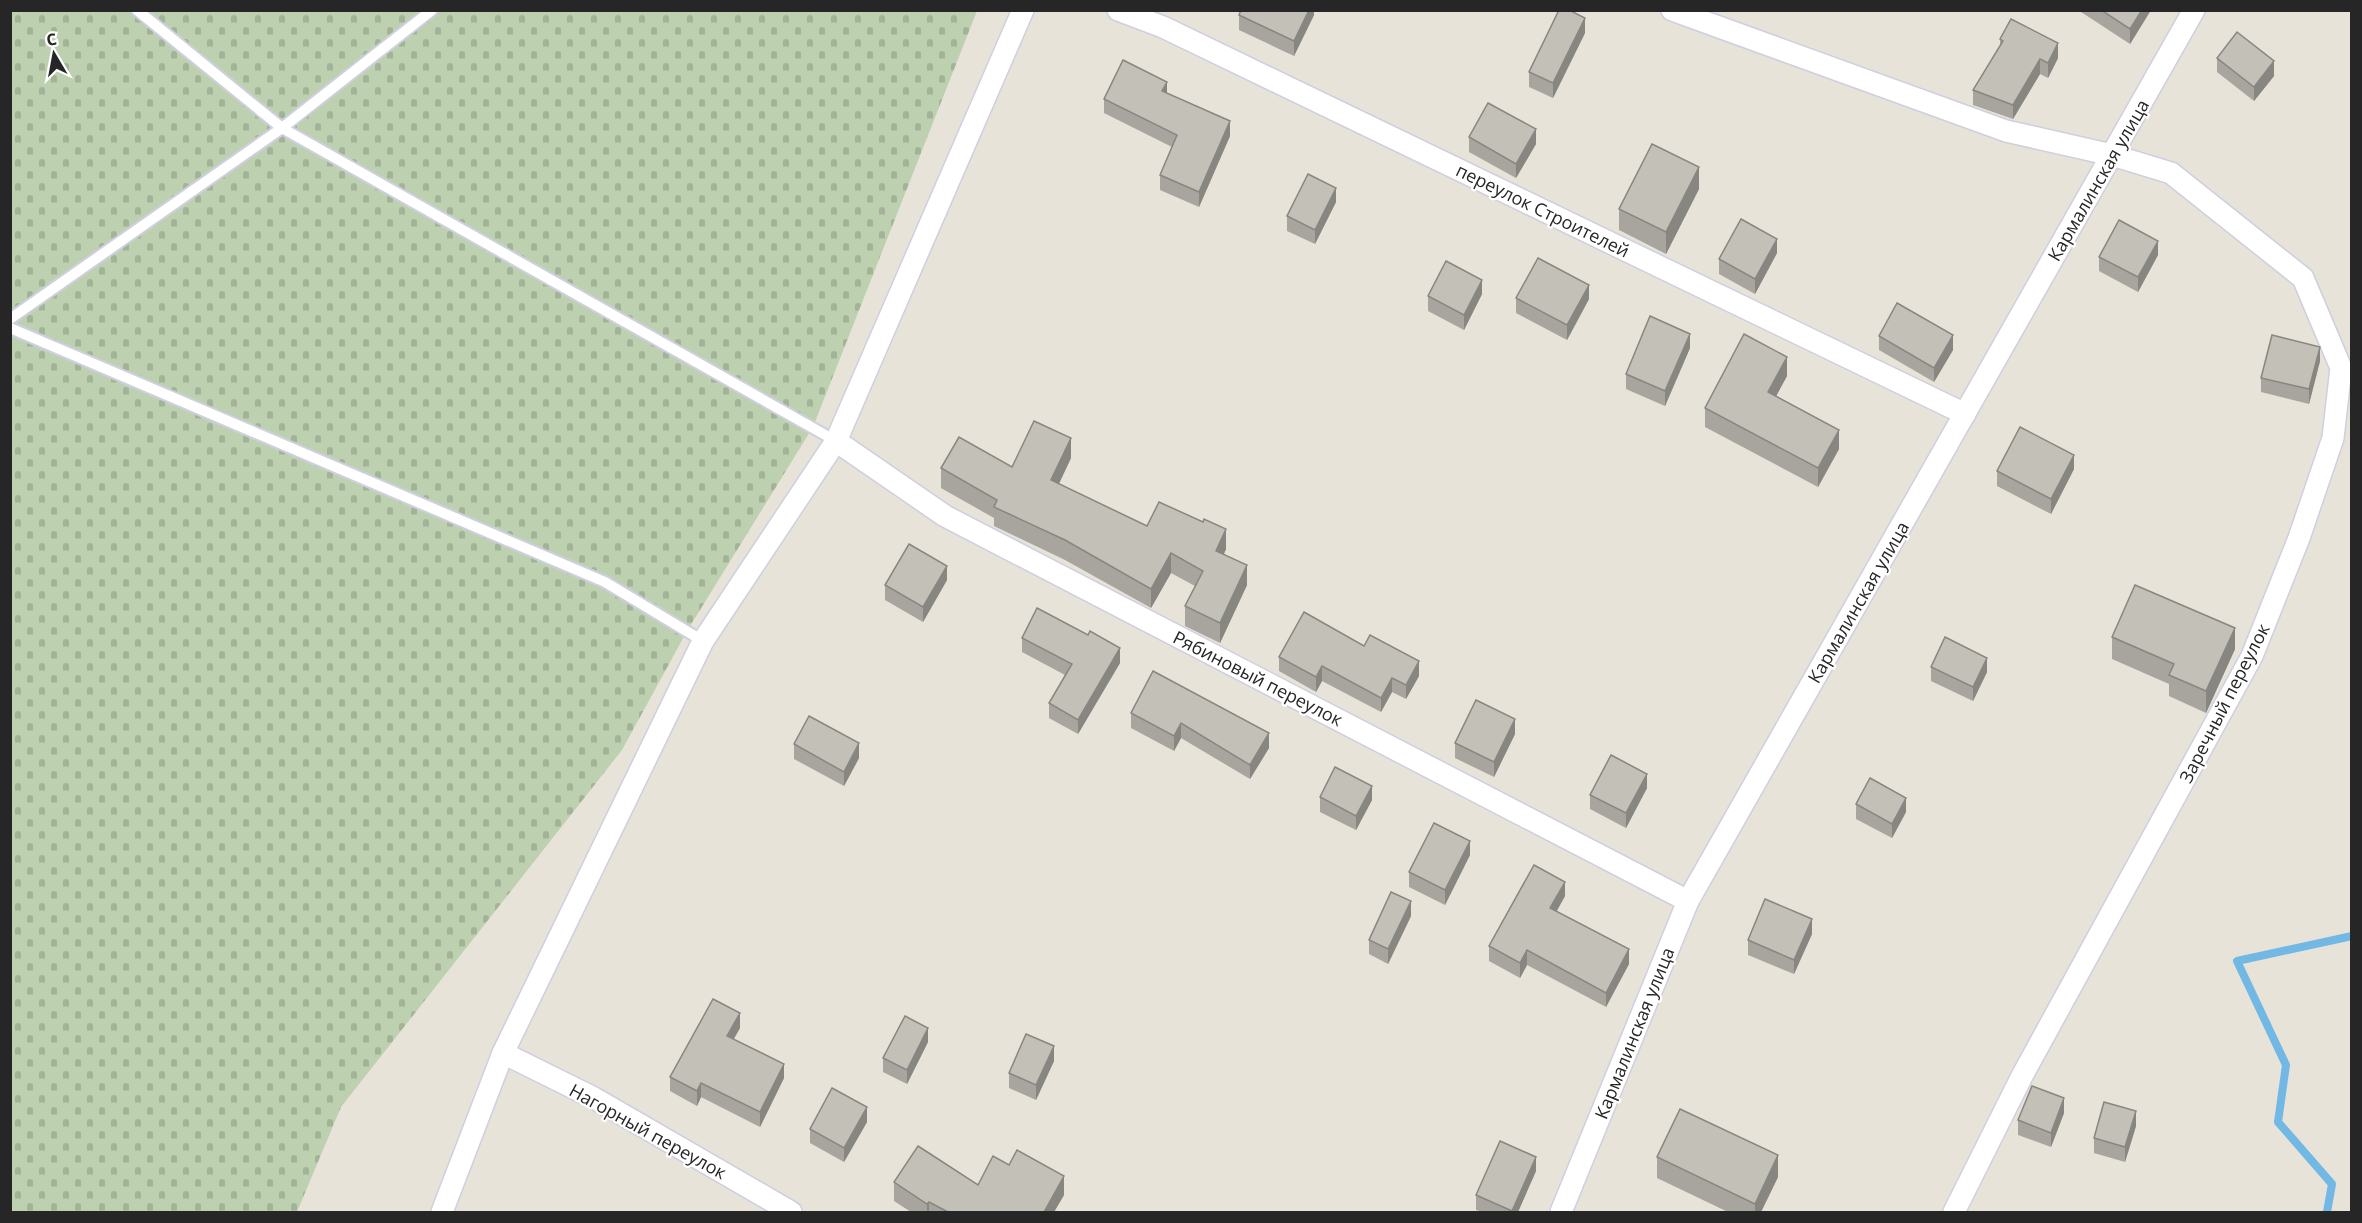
<svg xmlns="http://www.w3.org/2000/svg" width="2362" height="1223" viewBox="0 0 2362 1223" font-family="'Open Sans',sans-serif">
<style>
.cemetery{fill:url(#cemetery-stones)}
.lines{fill:none;stroke-linecap:round;stroke-linejoin:round}
.stream{stroke:#71b8e4;stroke-width:8}
.service-casing{stroke:#cecfdf;stroke-width:14}
.minor-casing{stroke:#cecfdf;stroke-width:24}
.service{stroke:#fff;stroke-width:10}
.minor{stroke:#fff;stroke-width:21}
.wall{fill:#a8a59e}
.shaded-wall{fill:#888681}
.building{fill:#c3c0b8;stroke:#888681;stroke-width:1.5}
.labels{text-anchor:middle;dominant-baseline:central;stroke-width:4.5;stroke-linejoin:round;paint-order:stroke}
.street-label{font-size:18px;fill:#262626;stroke:#fff}
</style>
<defs>
<pattern id="cemetery-stones" width="16" height="16" patternUnits="userSpaceOnUse" patternTransform="scale(1.5)"><rect width="16" height="16" fill="#bdd1b1"/><path d="M2 7V4a2 2 0 0 1 4 0v3zM10 15v-3a2 2 0 0 1 4 0v3z" fill="#a2b398"/></pattern>
</defs>
<rect width="100%" height="100%" fill="#e8e3d8"/>
<polygon class="cemetery" points="10,11 977,11 813,427 687,631 622,750 341,1107 297,1212 11,1212"/>
<g class="lines">
<polyline class="stream" points="2327,1212 2332,1184 2278,1122 2286,1065 2237,961 2352,936"/>
<g class="service-casing">
<g id="service">
<polyline points="137,10 282,128 836,441"/>
<polyline points="10,319 282,128 432,10"/>
<polyline points="10,328 605,582 703,641"/>
</g>
</g>
<g class="minor-casing">
<g id="minor">
<polyline points="1118,10 1163,27 1965,414"/>
<polyline points="1672,10 2006,131 2112,155 2171,173 2303,278 2341,368 2333,438 2299,538 2252,656 2022,1076 1954,1212"/>
<polyline points="836,441 945,516 1688,901"/>
<polyline points="503,1053 594,1098 791,1212"/>
<polyline points="442,1212 503,1053 703,641 836,441 1023,10"/>
<polyline points="1561,1212 1688,901 2194,10"/>
</g>
</g>
<use href="#service" class="service"/>
<use href="#minor" class="minor"/>
</g>
<g class="wall">
<polygon points="1314,10 1314,15 1294,56 1239,30 1239,15"/>
<polygon points="2078,10 2151,10 2130,44"/>
<polygon points="1585,33 1553,98 1529,87 1529,72"/>
<polygon points="2000,39 2058,58 2048,78 2040,74 2013,119 1973,105 1973,90 2000,45"/>
<polygon points="2217,58 2274,76 2254,101 2217,72"/>
<polygon points="1167,93 1230,136 1199,207 1160,190 1160,175 1172,147 1104,113 1104,99"/>
<polygon points="1469,137 1536,144 1516,178 1469,152"/>
<polygon points="1699,189 1666,254 1619,230 1619,209"/>
<polygon points="1336,202 1315,244 1287,231 1287,216"/>
<polygon points="1777,253 1755,294 1719,274 1719,259"/>
<polygon points="2158,255 2138,292 2099,271 2099,257"/>
<polygon points="1482,294 1464,330 1428,311 1428,296"/>
<polygon points="1516,298 1589,299 1567,340 1516,313"/>
<polygon points="1879,336 1953,350 1934,382 1879,350"/>
<polygon points="1690,348 1665,406 1626,389 1626,374"/>
<polygon points="2320,361 2309,404 2261,392 2261,378"/>
<polygon points="1787,376 1776,396 1839,449 1818,487 1705,427 1705,408"/>
<polygon points="1071,458 1059,484 1147,526 1226,549 1224,554 1247,585 1220,643 1185,626 1185,606 1195,586 1171,573 1151,608 1065,560 994,526 994,518 941,488 941,468 1012,467"/>
<polygon points="2074,469 2051,514 1997,486 1997,471"/>
<polygon points="947,580 923,622 885,600 885,585"/>
<polygon points="2112,637 2235,649 2206,713 2169,696 2169,684 2112,659"/>
<polygon points="1022,638 1120,663 1078,734 1049,718 1049,703 1065,675 1022,652"/>
<polygon points="1279,657 1419,676 1406,699 1392,692 1381,712 1322,681 1316,692 1279,671"/>
<polygon points="1931,667 1987,672 1973,701 1931,681"/>
<polygon points="1153,671 1269,748 1250,779 1181,738 1174,751 1131,728 1131,713"/>
<polygon points="1515,734 1494,777 1455,758 1455,743"/>
<polygon points="794,744 859,758 844,786 794,759"/>
<polygon points="1647,788 1626,828 1590,809 1590,795"/>
<polygon points="1320,797 1372,800 1356,830 1320,812"/>
<polygon points="1856,804 1906,812 1892,838 1856,819"/>
<polygon points="1470,855 1445,905 1409,887 1409,872"/>
<polygon points="1565,896 1557,911 1629,964 1606,1007 1527,965 1520,978 1489,961 1489,946"/>
<polygon points="1411,916 1388,964 1369,954 1369,940"/>
<polygon points="1812,934 1794,974 1748,955 1748,940"/>
<polygon points="740,1028 734,1039 784,1078 760,1127 701,1097 697,1106 670,1091 670,1077"/>
<polygon points="928,1042 907,1084 883,1072 883,1058"/>
<polygon points="1054,1061 1036,1100 1009,1088 1009,1073"/>
<polygon points="2064,1113 2051,1147 2018,1135 2018,1120"/>
<polygon points="867,1122 844,1162 810,1143 810,1129"/>
<polygon points="2136,1126 2125,1162 2094,1153 2094,1138"/>
<polygon points="1657,1157 1778,1177 1761,1212 1728,1212 1657,1178"/>
<polygon points="1536,1171 1518,1212 1483,1212 1476,1210 1476,1195"/>
<polygon points="894,1182 978,1185 1064,1195 1054,1212 911,1212 894,1201"/>
</g>
<g class="shaded-wall">
<polygon points="1309,10 1314,10 1314,15 1294,56 1294,41"/>
<polygon points="2142,10 2151,10 2130,44 2130,29"/>
<polygon points="1585,18 1585,33 1553,98 1553,83"/>
<polygon points="2058,43 2058,58 2048,78 2048,63"/>
<polygon points="2040,59 2040,74 2013,119 2013,105"/>
<polygon points="2274,61 2274,76 2254,101 2254,87"/>
<polygon points="1167,82 1167,96 1162,91"/>
<polygon points="1230,121 1230,136 1199,207 1199,192"/>
<polygon points="1536,129 1536,144 1516,178 1516,164"/>
<polygon points="1699,167 1699,189 1666,254 1666,232"/>
<polygon points="1336,188 1336,202 1315,244 1315,230"/>
<polygon points="1777,239 1777,253 1755,294 1755,279"/>
<polygon points="2158,241 2158,255 2138,292 2138,277"/>
<polygon points="1482,280 1482,294 1464,330 1464,315"/>
<polygon points="1589,285 1589,299 1567,340 1567,325"/>
<polygon points="1690,334 1690,348 1665,406 1665,391"/>
<polygon points="1953,335 1953,350 1934,382 1934,368"/>
<polygon points="2320,347 2320,361 2309,404 2309,389"/>
<polygon points="1787,357 1787,376 1768,411 1768,392"/>
<polygon points="1839,430 1839,449 1818,487 1818,468"/>
<polygon points="1071,438 1071,458 1051,500 1051,480"/>
<polygon points="2074,455 2074,469 2051,514 2051,499"/>
<polygon points="1226,529 1226,549 1216,571 1216,551"/>
<polygon points="1171,553 1171,573 1151,608 1151,589"/>
<polygon points="1247,565 1247,585 1220,643 1220,623"/>
<polygon points="947,566 947,580 923,622 923,607"/>
<polygon points="2235,628 2235,649 2206,713 2206,691"/>
<polygon points="1120,648 1120,663 1078,734 1078,720"/>
<polygon points="1987,658 1987,672 1973,701 1973,687"/>
<polygon points="1419,661 1419,676 1406,699 1406,685"/>
<polygon points="1322,666 1322,681 1316,692 1316,677"/>
<polygon points="1392,678 1392,692 1381,712 1381,698"/>
<polygon points="1515,719 1515,734 1494,777 1494,762"/>
<polygon points="1181,723 1181,738 1174,751 1174,736"/>
<polygon points="1269,733 1269,748 1250,779 1250,765"/>
<polygon points="859,743 859,758 844,786 844,772"/>
<polygon points="1647,774 1647,788 1626,828 1626,813"/>
<polygon points="1372,786 1372,800 1356,830 1356,816"/>
<polygon points="1906,798 1906,812 1892,838 1892,824"/>
<polygon points="1470,841 1470,855 1445,905 1445,890"/>
<polygon points="1565,882 1565,896 1550,922 1550,908"/>
<polygon points="1411,901 1411,916 1388,964 1388,949"/>
<polygon points="1812,919 1812,934 1794,974 1794,960"/>
<polygon points="1629,949 1629,964 1606,1007 1606,993"/>
<polygon points="1527,950 1527,965 1520,978 1520,963"/>
<polygon points="740,1013 740,1028 727,1050 727,1036"/>
<polygon points="928,1028 928,1042 907,1084 907,1070"/>
<polygon points="1054,1046 1054,1061 1036,1100 1036,1085"/>
<polygon points="784,1064 784,1078 760,1127 760,1112"/>
<polygon points="701,1083 701,1097 697,1106 697,1091"/>
<polygon points="2064,1098 2064,1113 2051,1147 2051,1133"/>
<polygon points="867,1107 867,1122 844,1162 844,1148"/>
<polygon points="2136,1111 2136,1126 2125,1162 2125,1147"/>
<polygon points="1778,1155 1778,1177 1761,1212 1755,1212 1755,1204"/>
<polygon points="1536,1157 1536,1171 1518,1212 1512,1212"/>
<polygon points="1064,1176 1064,1195 1054,1212 1044,1212"/>
<polygon points="929,1202 929,1212 927,1212 927,1204"/>
</g>
<g class="building">
<polygon points="1241,10 1309,10 1294,41 1239,15"/>
<polygon points="1559,10 1569,10 1585,18 1553,83 1529,72"/>
<polygon points="2101,10 2142,10 2130,29"/>
<polygon points="2011,19 2058,43 2048,63 2040,59 2013,105 1973,90 2003,41 2000,39"/>
<polygon points="2237,32 2274,61 2254,87 2217,58"/>
<polygon points="1123,60 1167,82 1162,91 1230,121 1199,192 1160,175 1177,135 1104,99"/>
<polygon points="1488,103 1536,129 1516,164 1469,137"/>
<polygon points="1652,144 1699,167 1666,232 1619,209"/>
<polygon points="1308,174 1336,188 1315,230 1287,216"/>
<polygon points="1741,219 1777,239 1755,279 1719,259"/>
<polygon points="2119,220 2158,241 2138,277 2099,257"/>
<polygon points="1538,258 1589,285 1567,325 1516,298"/>
<polygon points="1446,261 1482,280 1464,315 1428,296"/>
<polygon points="1897,303 1953,335 1934,368 1879,336"/>
<polygon points="1650,316 1690,334 1665,391 1626,374"/>
<polygon points="1744,334 1787,357 1768,392 1839,430 1818,468 1705,408"/>
<polygon points="2272,335 2320,347 2309,389 2261,378"/>
<polygon points="1034,421 1071,438 1051,480 1147,526 1159,502 1203,522 1204,519 1226,529 1216,551 1247,565 1220,623 1185,606 1203,571 1171,553 1151,589 1065,540 994,507 997,500 941,468 959,437 1012,467"/>
<polygon points="2020,427 2074,455 2051,499 1997,471"/>
<polygon points="909,544 947,566 923,607 885,585"/>
<polygon points="2135,585 2235,628 2206,691 2169,675 2174,664 2112,637"/>
<polygon points="1037,608 1088,635 1090,631 1120,648 1078,720 1049,703 1072,664 1022,638"/>
<polygon points="1304,612 1364,646 1370,635 1419,661 1406,685 1392,678 1381,698 1322,666 1316,677 1279,657"/>
<polygon points="1945,637 1987,658 1973,687 1931,667"/>
<polygon points="1153,671 1269,733 1250,765 1181,723 1174,736 1131,713"/>
<polygon points="1476,700 1515,719 1494,762 1455,743"/>
<polygon points="809,716 859,743 844,772 794,744"/>
<polygon points="1611,755 1647,774 1626,813 1590,795"/>
<polygon points="1335,767 1372,786 1356,816 1320,797"/>
<polygon points="1870,778 1906,798 1892,824 1856,804"/>
<polygon points="1434,823 1470,841 1445,890 1409,872"/>
<polygon points="1534,865 1565,882 1550,908 1629,949 1606,993 1527,950 1520,963 1489,946"/>
<polygon points="1391,892 1411,901 1388,949 1369,940"/>
<polygon points="1765,899 1812,919 1794,960 1748,940"/>
<polygon points="713,999 740,1013 727,1036 784,1064 760,1112 701,1083 697,1091 670,1077"/>
<polygon points="905,1016 928,1028 907,1070 883,1058"/>
<polygon points="1026,1034 1054,1046 1036,1085 1009,1073"/>
<polygon points="2032,1086 2064,1098 2051,1133 2018,1120"/>
<polygon points="832,1088 867,1107 844,1148 810,1129"/>
<polygon points="2104,1102 2136,1111 2125,1147 2094,1138"/>
<polygon points="1680,1109 1778,1155 1755,1204 1657,1157"/>
<polygon points="1500,1141 1536,1157 1512,1211 1476,1195"/>
<polygon points="918,1146 978,1185 993,1156 1009,1165 1017,1150 1064,1176 1044,1212 948,1212 929,1202 927,1204 894,1182"/>
</g>
<g class="labels">
<g class="street-label">
<text transform="translate(2098 180) rotate(-60)">Кармалинская улица</text>
<text transform="translate(1543 210) rotate(26)">переулок Строителей</text>
<text transform="translate(1858 602) rotate(-60)">Кармалинская улица</text>
<text transform="translate(1258 678) rotate(27)">Рябиновый переулок</text>
<text transform="translate(2224 703) rotate(-63)">Заречный переулок</text>
<text transform="translate(1634 1033) rotate(-68)">Кармалинская улица</text>
<text transform="translate(648 1131) rotate(29)">Нагорный переулок</text>
</g>
</g>
<rect width="2362" height="1223" fill="none" stroke="#262626" stroke-width="24"/>
<g transform="translate(54 54) rotate(350)" stroke="#ffffff" stroke-width="4.5" paint-order="stroke">
<path d="M0-4.5L10 22L0 15L-10 22Z" fill="#262626"/>
<text y="-9" font-size="16" font-weight="bold" text-anchor="middle" fill="#262626">С</text>
</g>
</svg>
